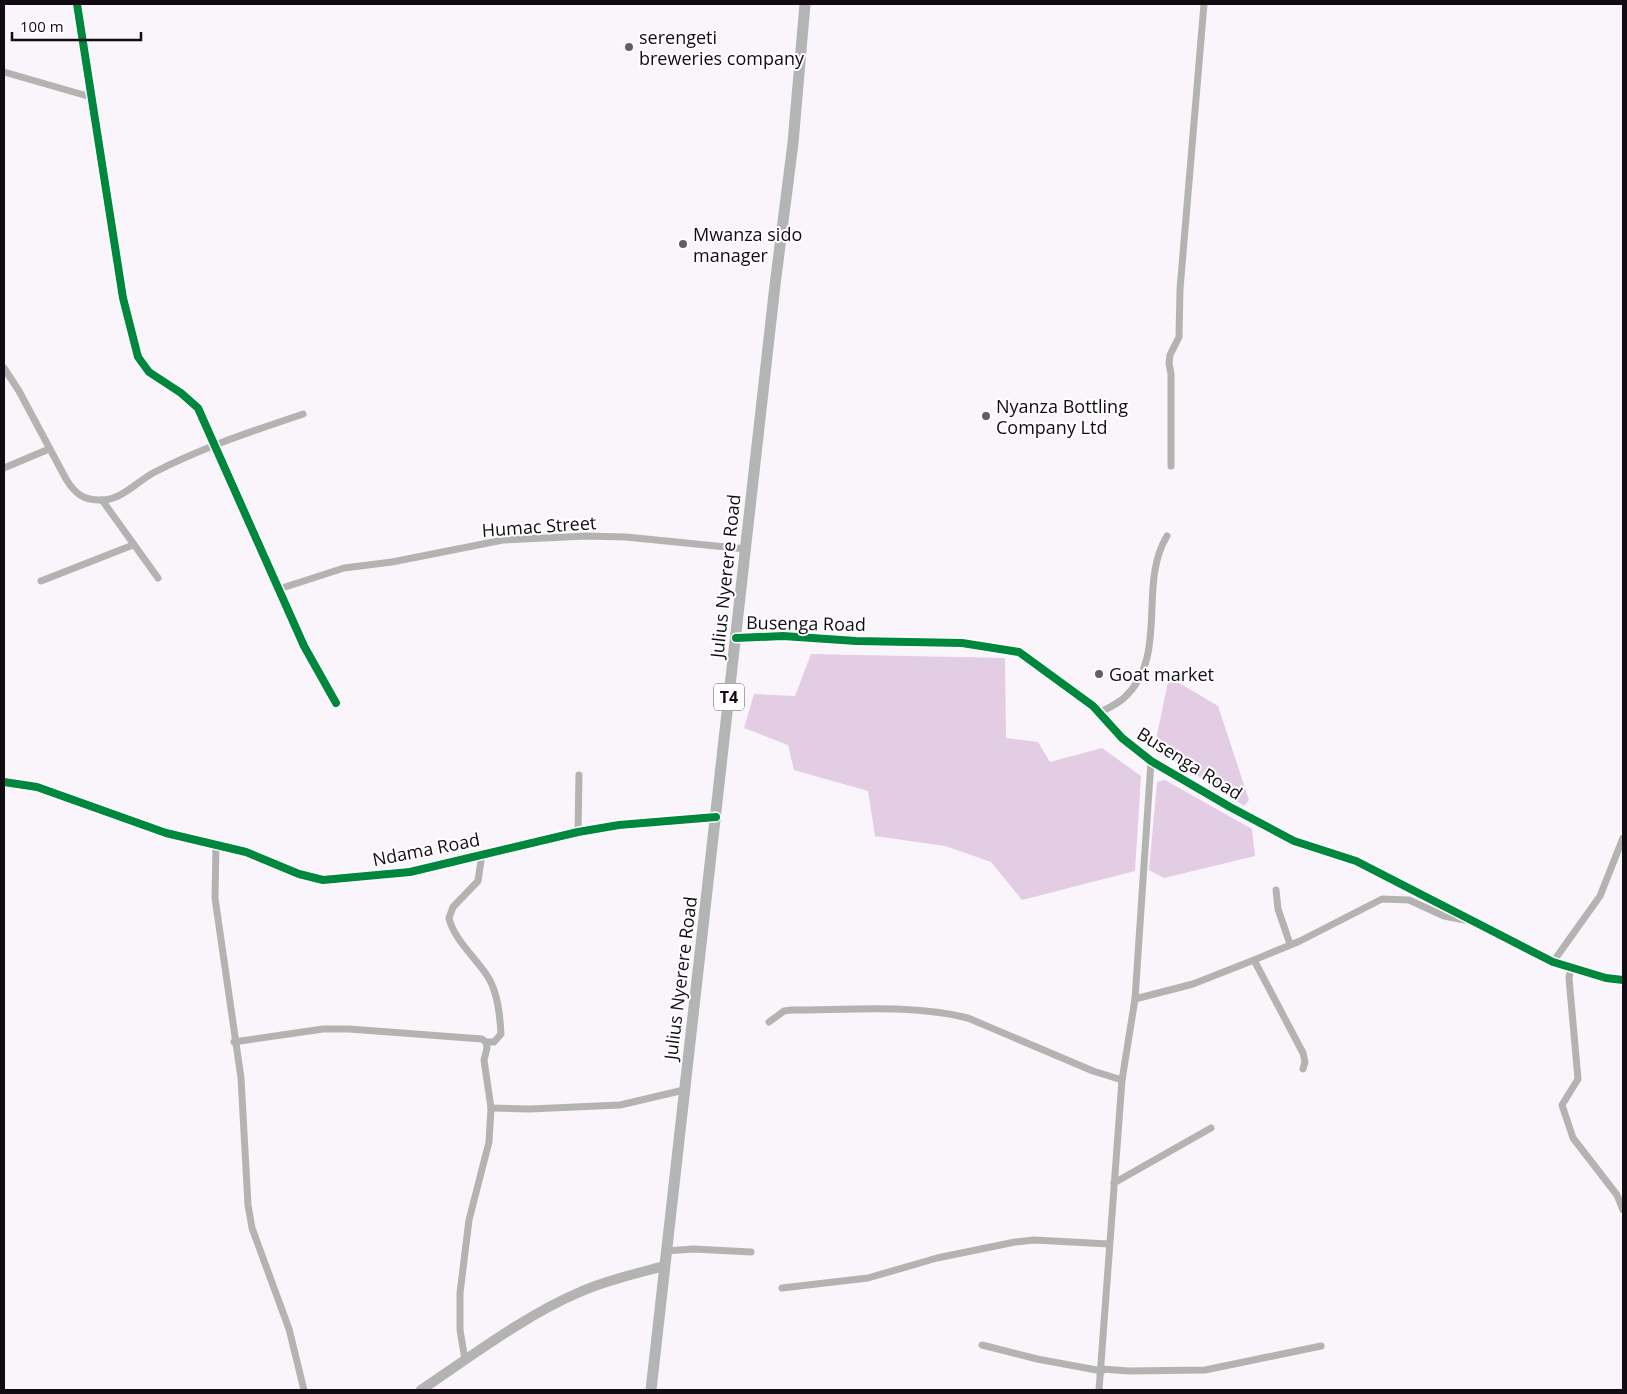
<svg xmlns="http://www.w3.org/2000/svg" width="1627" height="1394" viewBox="0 0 1627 1394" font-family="'Open Sans',sans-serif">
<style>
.forest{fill:#e2cde5}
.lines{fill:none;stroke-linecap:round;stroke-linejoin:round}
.minor{stroke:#b3b4b2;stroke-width:7}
.tertiary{stroke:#b3b4b2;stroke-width:9}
.secondary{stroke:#b3b4b2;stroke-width:10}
.trunk{stroke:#b2b5b3;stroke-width:11}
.cycleway-casing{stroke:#fff;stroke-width:11}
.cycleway{stroke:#00873e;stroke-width:8}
.poi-dot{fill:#635d64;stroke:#fff;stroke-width:2}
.labels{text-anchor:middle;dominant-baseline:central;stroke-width:4;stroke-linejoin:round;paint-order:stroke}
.shield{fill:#fff;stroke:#59545a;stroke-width:1}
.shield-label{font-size:16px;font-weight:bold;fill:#120b13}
.poi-label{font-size:18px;fill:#120b13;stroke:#fff;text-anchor:start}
.street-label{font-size:18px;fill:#120b13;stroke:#fff}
</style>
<rect width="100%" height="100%" fill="#faf5fb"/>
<g class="forest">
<polygon points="811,654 1005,658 1006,738 1038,742 1050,762 1102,748 1141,776 1135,871 1022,900 991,862 945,846 875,836 868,791 794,770 788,745 744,728 754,694 795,696"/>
<polygon points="1169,677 1218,706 1249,800 1244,806 1164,754 1157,735"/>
<polygon points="1165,780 1252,829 1255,856 1164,878 1149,870 1157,782"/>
</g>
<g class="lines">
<g class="minor">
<polyline points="77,4 123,298 138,357 149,372 181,393 198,408 304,646 336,703"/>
<polyline points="4,72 91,97"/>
<path d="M 4,368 L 19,391 L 66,479 C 75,494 84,501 103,500 C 122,499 137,482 153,473 C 200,448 253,431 303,414"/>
<polyline points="1171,466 1171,374 1169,363 1170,355 1179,337 1180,289 1204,4"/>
<polyline points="4,468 49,449"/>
<polyline points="102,500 158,578"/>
<polyline points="41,581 133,545"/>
<polyline points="279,589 344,568 392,562 503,540 586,536 626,537 746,549"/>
<path d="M 1101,712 C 1108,708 1117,704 1124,698 C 1170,656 1137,585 1167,536"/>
<polyline points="4,782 37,787 166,833 246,852 299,874 323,880 410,872 578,832 619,825 716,817"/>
<polyline points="578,832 579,775"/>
<polyline points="216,844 215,898 241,1078 248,1205 252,1228 289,1329 304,1390"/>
<path d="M 482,854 L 478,881 L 453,907 L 449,918 C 454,940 476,958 488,977 C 498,993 500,1016 501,1034 L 494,1042 L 486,1042"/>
<polyline points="1276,890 1278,909 1290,944"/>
<polyline points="1254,960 1303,1053 1305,1062 1303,1069"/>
<polyline points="1553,962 1600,896 1623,838"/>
<polyline points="1571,967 1569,978 1578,1079 1562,1105 1573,1138 1617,1195 1623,1210"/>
<polyline points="1135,999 1193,984 1254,960 1300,941 1382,899 1409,900 1444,916 1470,921"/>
<path d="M 769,1022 L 784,1011 L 792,1010 C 848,1010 914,1004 968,1018 L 1093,1071 L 1122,1080"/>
<polyline points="234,1042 323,1029 349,1029 482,1039 486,1042 487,1048 484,1060 491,1108 489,1142 469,1220 460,1293 460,1330 465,1360"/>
<polyline points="491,1108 530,1109 620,1105 684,1090"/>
<polyline points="1114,1183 1211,1128"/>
<polyline points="666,1251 693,1249 751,1252"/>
<polyline points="782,1288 868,1278 937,1258 1015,1242 1034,1240 1109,1244"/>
<polyline points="982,1345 1037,1359 1102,1371"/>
<polyline points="1102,1369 1129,1371 1205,1370 1321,1346"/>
<polyline points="1099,1390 1122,1080 1135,999 1151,761"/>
</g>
<polyline class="tertiary" points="736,638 783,636 856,641 962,643 1019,652 1093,706 1122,738 1151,761 1230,807 1294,841 1356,861 1553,962 1606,978 1623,980"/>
<path class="secondary" d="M 421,1390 C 469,1358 527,1314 580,1292 C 607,1280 635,1274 664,1266"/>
<polyline class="trunk" points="651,1390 775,285 793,143 805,4"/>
<g class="cycleway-casing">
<g id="cycleway">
<polyline points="77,4 123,298 138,357 149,372 181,393 198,408 304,646 336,703"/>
<polyline points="736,638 783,636 856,641 962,643 1019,652 1093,706 1122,738 1151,761 1230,807 1294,841 1356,861 1553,962 1606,978 1623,980"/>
<polyline points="4,782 37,787 166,833 246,852 299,874 323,880 410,872 578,832 619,825 716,817"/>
</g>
</g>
<use href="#cycleway" class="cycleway"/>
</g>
<g class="poi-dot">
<circle cx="629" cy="47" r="5"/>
<circle cx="683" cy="244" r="5"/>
<circle cx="986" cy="416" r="5"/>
<circle cx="1099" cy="674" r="5"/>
</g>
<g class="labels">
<rect class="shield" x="714" y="683.5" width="30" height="27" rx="4"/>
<g class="shield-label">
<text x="729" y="697">T4</text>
</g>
<g class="poi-label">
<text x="639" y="37">serengeti<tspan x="639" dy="21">breweries company</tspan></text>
<text x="693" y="234">Mwanza sido<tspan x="693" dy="21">manager</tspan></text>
<text x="996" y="406">Nyanza Bottling<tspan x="996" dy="21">Company Ltd</tspan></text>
<text x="1109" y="674">Goat market</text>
</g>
<g class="street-label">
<text transform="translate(539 526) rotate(-4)">Humac Street</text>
<text transform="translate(725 576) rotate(-84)">Julius Nyerere Road</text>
<text transform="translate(806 623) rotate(1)">Busenga Road</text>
<text transform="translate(1190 763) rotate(32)">Busenga Road</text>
<text transform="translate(426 849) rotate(-11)">Ndama Road</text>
<text transform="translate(680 978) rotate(-83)">Julius Nyerere Road</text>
</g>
</g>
<rect width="1627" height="1394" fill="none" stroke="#120b13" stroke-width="10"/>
<path d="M12 32v8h129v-8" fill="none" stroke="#120b13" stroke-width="2.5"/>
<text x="20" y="32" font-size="15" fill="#120b13" stroke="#ffffff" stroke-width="4" paint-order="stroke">100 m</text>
</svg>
